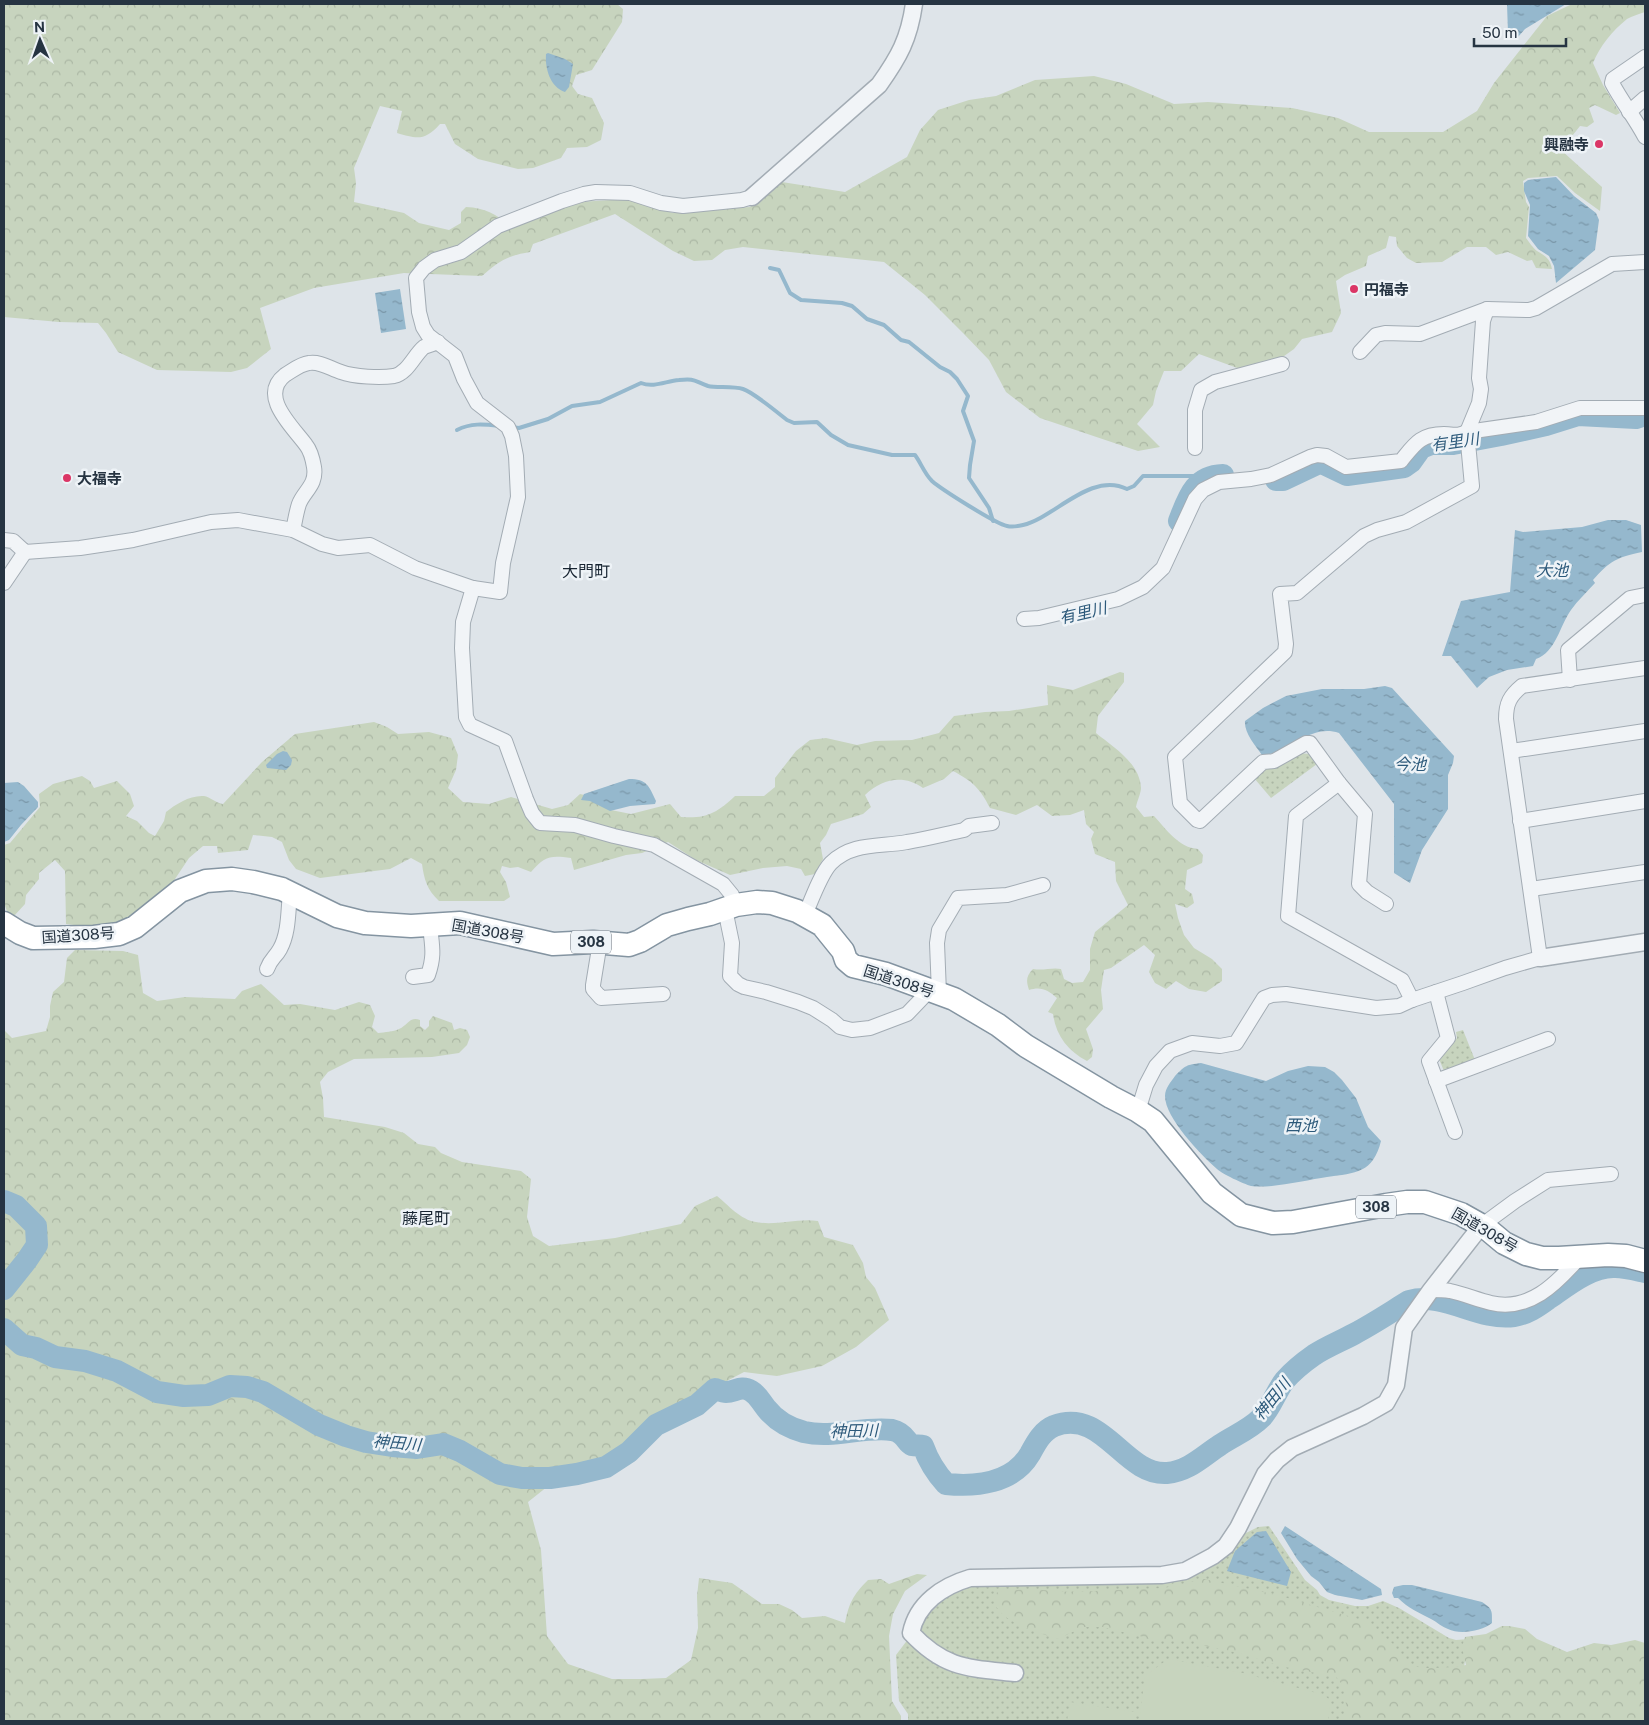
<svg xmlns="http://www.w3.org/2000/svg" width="1649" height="1725" viewBox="0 0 1649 1725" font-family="'Public Sans','Noto Sans JP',sans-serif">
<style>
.green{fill:url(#green-dots)}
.forest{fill:url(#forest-crowns)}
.pitch{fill:#c7d4be}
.water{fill:url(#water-ripples)}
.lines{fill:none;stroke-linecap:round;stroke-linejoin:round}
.stream{stroke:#95b8cd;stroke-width:4}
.river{stroke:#95b8cd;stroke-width:22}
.minor-casing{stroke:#a3acb4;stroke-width:16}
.tertiary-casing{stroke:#a3acb4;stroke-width:19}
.trunk-casing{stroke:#8494a1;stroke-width:25}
.minor{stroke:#f1f4f7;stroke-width:14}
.tertiary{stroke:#f1f4f7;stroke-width:16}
.trunk{stroke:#fff;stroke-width:22}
.poi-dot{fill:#db3666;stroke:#eef3f7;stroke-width:2}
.labels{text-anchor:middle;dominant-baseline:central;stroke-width:5;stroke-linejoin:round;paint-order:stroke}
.shield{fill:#eef3f7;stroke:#626d78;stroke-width:1}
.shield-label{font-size:14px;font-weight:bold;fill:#263442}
.poi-label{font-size:15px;font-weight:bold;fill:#263442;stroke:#eef3f7;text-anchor:start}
.street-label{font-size:15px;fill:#263442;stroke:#eef3f7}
.water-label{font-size:16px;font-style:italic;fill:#2c597a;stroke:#eef3f7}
.neighbourhood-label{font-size:16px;fill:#182532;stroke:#eef3f7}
</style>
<defs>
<pattern id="green-dots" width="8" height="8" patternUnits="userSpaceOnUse" patternTransform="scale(1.25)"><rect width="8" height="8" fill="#c7d4be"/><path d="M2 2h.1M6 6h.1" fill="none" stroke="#abb7a4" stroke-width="1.8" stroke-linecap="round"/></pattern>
<pattern id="forest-crowns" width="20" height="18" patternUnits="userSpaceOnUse" patternTransform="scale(1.25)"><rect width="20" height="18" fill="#c7d4be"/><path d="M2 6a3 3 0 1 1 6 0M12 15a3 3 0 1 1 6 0" fill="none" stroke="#abb7a4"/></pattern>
<pattern id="water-ripples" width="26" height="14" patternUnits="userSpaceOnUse" patternTransform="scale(1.25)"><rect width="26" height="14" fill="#95b8cd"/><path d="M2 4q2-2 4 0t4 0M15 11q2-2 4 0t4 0" fill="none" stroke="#7996a8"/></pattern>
</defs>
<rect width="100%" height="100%" fill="#dee4e9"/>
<g class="green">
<polygon points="1298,753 1310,754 1317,764 1271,798 1254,778 1266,768"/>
<polygon points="1463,1030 1475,1060 1444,1071 1439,1059 1457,1038 1456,1032"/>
<polygon points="1269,1526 1305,1580 1317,1590 1320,1595 1329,1600 1355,1606 1368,1606 1383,1601 1399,1608 1449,1638 1456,1640 1469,1639 1460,1689 1415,1721 908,1721 908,1714 899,1701 896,1655 921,1622 947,1596 966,1586 989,1584 1163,1582 1242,1535 1258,1527"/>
</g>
<g class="forest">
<path d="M 4,4 L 617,4 L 623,9 L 622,22 L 592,70 L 576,75 L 572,86 L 578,94 L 592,98 L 604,123 L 601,140 L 587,147 L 567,148 L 561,158 L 533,168 L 518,169 L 478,159 L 455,144 L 445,124 L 440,124 C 425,141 417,139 397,133 L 402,111 L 380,106 L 354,168 L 356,183 L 354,202 L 404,213 L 419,223 L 449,230 L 461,223 L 461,212 L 466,207 C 487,208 496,215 513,227 L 579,202 L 627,199 L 673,213 L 750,207 L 782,182 L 845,192 L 907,157 L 920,130 L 938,110 L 969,100 L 996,96 L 1035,80 L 1065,78 L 1094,76 L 1126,84 L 1174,104 L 1208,102 L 1292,108 L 1338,118 L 1369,132 L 1443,132 L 1477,111 L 1494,83 L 1547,16 L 1572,4 L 1645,4 L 1645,12 C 1639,14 1632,16 1627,19 C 1612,31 1600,46 1593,63 L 1603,85 L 1620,113 L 1616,115 L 1595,105 L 1589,108 L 1594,122 L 1587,127 L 1580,126 L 1561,150 L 1602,187 L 1600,211 L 1575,193 L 1557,176 L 1528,178 L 1523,181 L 1526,202 L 1529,207 L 1526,238 C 1529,242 1533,248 1537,251 C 1545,256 1550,258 1552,269 L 1536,268 L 1532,260 L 1527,261 L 1508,252 L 1496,255 L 1486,247 L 1467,247 L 1442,262 L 1416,263 L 1407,258 L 1397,246 L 1396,237 L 1389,236 L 1386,248 L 1368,256 L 1366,266 L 1345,275 L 1336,281 L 1341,313 L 1332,332 L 1302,339 L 1294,349 L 1277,361 L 1240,369 L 1199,354 L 1181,371 L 1164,371 L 1156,391 L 1153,405 L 1137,424 L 1160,447 L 1138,451 L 1040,418 L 1006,392 L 989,360 L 963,333 L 925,295 L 884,262 L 743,247 L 725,250 L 712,260 L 694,261 L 673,251 L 615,214 L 533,244 L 530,252 C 507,256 500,260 482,276 L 404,273 L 314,288 L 260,308 L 271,349 L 247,368 L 231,372 L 157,370 L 118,352 L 106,333 L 98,323 L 59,322 L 4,317 Z"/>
<path d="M 1120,672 L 1124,673 L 1124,682 L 1098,716 L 1096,733 C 1113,747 1140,763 1141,788 C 1141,793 1137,801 1136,807 L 1144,817 L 1154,816 C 1166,829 1179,848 1198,849 L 1203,855 L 1202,863 L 1187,870 L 1185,889 L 1192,894 L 1194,903 L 1187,908 L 1175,904 L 1178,918 L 1184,935 L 1194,948 L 1212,959 L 1222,969 L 1222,981 L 1206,992 L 1189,989 L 1176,981 L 1166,989 L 1155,983 L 1149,972 L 1155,955 L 1144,945 L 1111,968 L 1104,970 L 1101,990 L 1103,1009 L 1086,1029 L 1093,1049 L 1092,1057 L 1087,1061 C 1068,1051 1056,1036 1053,1014 L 1048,1012 L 1057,998 C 1048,990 1041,986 1029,990 C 1026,981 1026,976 1033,969 C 1044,971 1052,967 1061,969 L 1064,979 L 1072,983 L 1083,982 L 1090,970 L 1090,949 L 1095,932 L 1128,905 L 1116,881 L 1115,862 L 1095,854 L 1091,839 L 1094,832 L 1086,824 L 1084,810 L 1070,815 L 1052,816 L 1037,805 L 1016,815 L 990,808 C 980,788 972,781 953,771 L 944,779 L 923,788 C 903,774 882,779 865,795 L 871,807 L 863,814 L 831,824 L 826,835 L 820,843 L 823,859 L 815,874 L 805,876 L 801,869 L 787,866 L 763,868 L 730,875 L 696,860 L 668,842 L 642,853 L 626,855 L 574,870 L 571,858 C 550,855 545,856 531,872 L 518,867 L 510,868 L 502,866 L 500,872 L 506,882 L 510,897 L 504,901 L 439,901 C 427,890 424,879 422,864 L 411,858 L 390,869 L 320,878 L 296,869 L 289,860 L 282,842 L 272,837 L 253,835 L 248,850 L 218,853 L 217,846 L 203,846 L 189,858 L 171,885 L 136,922 L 105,929 L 66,924 L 65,871 L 55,860 L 39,873 L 39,879 L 26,895 L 25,904 L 14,916 L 8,914 L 4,903 L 4,845 L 10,843 L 40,807 L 39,794 L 53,784 L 82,776 L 90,781 L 94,788 L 117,781 L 130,794 L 134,806 L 126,816 L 137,821 L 149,833 L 155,836 L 164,821 L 166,812 C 176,804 190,795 204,796 C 210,797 216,803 223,804 L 262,762 L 295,734 L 374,722 L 387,727 L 398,734 L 429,732 L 451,738 L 458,755 L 456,770 L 448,788 L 463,802 L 489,804 L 511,797 L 552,809 L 568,805 L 580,794 L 607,800 L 611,810 L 631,814 L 670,804 L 681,817 C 706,819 717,813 735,796 L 764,796 L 775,787 L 775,778 L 796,751 L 810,740 L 826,738 L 857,745 L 875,741 L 912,740 L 939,733 L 954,716 L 985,712 L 1009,711 L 1048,705 L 1047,685 L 1073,690 Z"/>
<path d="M 75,950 L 123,951 L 138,955 L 143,993 L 157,1001 L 185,997 L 235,999 L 242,991 L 261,984 L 284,1005 L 300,1004 L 335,1010 L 359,1002 L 370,1005 L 375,1016 L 372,1027 L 378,1033 C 385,1032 393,1032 399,1029 C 408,1025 410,1016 420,1020 L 420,1026 L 425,1030 L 429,1026 L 429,1021 L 433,1016 L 452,1023 L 454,1030 L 460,1028 L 467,1030 L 470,1037 L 467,1045 L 459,1053 L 432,1057 L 354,1059 L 328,1072 L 320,1082 L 323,1098 L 324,1117 L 385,1127 L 404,1133 L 418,1144 L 435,1147 L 441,1153 L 462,1162 L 521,1171 L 531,1179 L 527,1217 L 533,1236 L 549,1246 L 615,1238 L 681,1224 L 695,1206 L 717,1196 C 728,1205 741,1220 756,1222 C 776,1226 797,1218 818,1221 L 824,1237 L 853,1245 L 863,1263 L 866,1277 L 875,1288 L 889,1320 L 856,1347 L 822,1366 L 777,1376 L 744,1372 L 645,1424 L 625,1447 L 597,1467 L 567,1471 L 528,1502 L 541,1550 L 547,1636 L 568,1664 L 612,1679 L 642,1679 L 666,1678 L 691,1660 L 698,1628 L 697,1596 L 699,1578 L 732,1583 L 762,1604 L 779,1604 L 792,1610 L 802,1618 L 825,1616 L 845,1623 C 849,1603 853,1595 868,1580 L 881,1579 L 889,1584 L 917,1574 L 927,1575 L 905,1591 L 893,1614 L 889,1636 L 892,1701 L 901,1716 L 901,1721 L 4,1721 L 4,1030 L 12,1038 L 46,1031 L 50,1017 L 50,1006 L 53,992 L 64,982 L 67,958 Z"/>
<path d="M 1204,1579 L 1277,1595 L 1365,1621 L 1393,1644 L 1407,1665 C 1427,1670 1446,1668 1466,1665 L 1462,1647 L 1465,1637 L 1486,1634 L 1502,1626 L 1509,1626 L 1525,1629 L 1537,1639 L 1567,1652 L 1594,1643 L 1611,1645 L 1635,1640 L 1645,1643 L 1645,1721 L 1344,1721 L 1346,1707 L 1345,1688 L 1336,1677 L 1280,1666 L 1239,1653 L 1205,1646 L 1193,1640 L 1152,1639 L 1102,1627 L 1083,1627 L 1058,1639 C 1042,1634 1008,1624 998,1609 C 994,1605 994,1600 993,1594 L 1002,1591 L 1029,1589 L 1071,1592 L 1164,1588 Z"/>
</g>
<g class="pitch">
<polygon points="1168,1659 1243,1673 1324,1695 1331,1701 1328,1721 1139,1721 1145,1676"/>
<polygon points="1070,1702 1135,1712 1134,1721 1067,1721"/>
</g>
<g class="water">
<polygon points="1507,4 1566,4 1525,29 1518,37 1511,39 1508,33"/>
<path d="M 548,53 L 565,59 L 573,64 L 569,87 L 565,92 C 550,87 545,69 546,54 Z"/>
<polygon points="1556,177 1574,196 1596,213 1599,220 1595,250 1556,283 1554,266 1549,256 1538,249 1528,236 1530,205 1524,191 1524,183 1528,180"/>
<polygon points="400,289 406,329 381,333 375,293"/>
<path d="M 1608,520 L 1626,520 L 1641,525 L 1642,552 C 1616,558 1611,560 1593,580 L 1595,583 C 1587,592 1578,600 1571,610 C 1560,625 1556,652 1536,659 L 1533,666 L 1507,670 L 1489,677 L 1477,688 L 1451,656 L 1442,656 L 1461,601 L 1510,592 L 1515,530 L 1523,532 L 1582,527 Z"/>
<path d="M 1385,686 L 1392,688 L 1454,756 L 1453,763 L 1448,775 L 1448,809 L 1422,850 L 1410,883 L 1394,873 L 1394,804 L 1339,733 C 1309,723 1290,754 1262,755 C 1255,745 1244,733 1245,721 L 1263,708 L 1286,696 L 1322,689 L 1364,689 Z"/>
<polygon points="283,751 287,752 292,760 291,765 286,770 267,768 266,765 277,754"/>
<path d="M 629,779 C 647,779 649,786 656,801 L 655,804 L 630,806 L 610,811 L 590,801 L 581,800 L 584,794 Z"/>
<polygon points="18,782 24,786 38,802 38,807 21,825 9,840 4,842 4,783"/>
<path d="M 1201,1063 L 1266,1081 L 1288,1071 L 1308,1066 L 1325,1067 L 1334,1072 L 1342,1080 L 1356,1098 L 1368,1127 L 1381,1141 C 1373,1173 1356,1173 1327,1177 C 1307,1180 1270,1189 1251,1186 C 1244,1184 1222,1174 1217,1169 C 1201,1155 1165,1118 1165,1096 C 1165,1088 1171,1082 1175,1076 C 1186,1065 1186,1065 1201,1063 Z"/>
<polygon points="1285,1526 1381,1589 1382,1595 1362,1600 1335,1595 1327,1592 1319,1582 1311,1576 1297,1559 1281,1533"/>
<polygon points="1266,1531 1291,1572 1287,1586 1227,1571 1235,1551 1257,1532"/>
<path d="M 1403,1585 L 1412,1585 L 1482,1602 C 1493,1609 1492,1611 1492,1623 C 1482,1631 1460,1635 1448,1629 C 1442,1627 1437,1622 1431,1619 C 1419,1613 1408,1608 1398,1598 L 1394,1598 L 1392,1593 L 1394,1587 Z"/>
</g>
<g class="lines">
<g class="stream">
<polyline points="770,268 779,270 790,293 801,300 842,303 852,306 867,319 884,325 901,340 909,342 940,367 950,372 957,379 968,396 963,411 974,441 970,465 969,478 989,508 993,521"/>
<path d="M 511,427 L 519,428 L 548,419 L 572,406 L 600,402 L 641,383 C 654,388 666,381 679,380 C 695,378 694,381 708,386 C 716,388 733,386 743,389 C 753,392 778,413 787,420 L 794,423 L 817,422 L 831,435 L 848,445 L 892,455 L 915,455 C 921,463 924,473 932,481 C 941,489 996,524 1007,526 C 1011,527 1019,526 1023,525 C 1054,518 1091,471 1127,489 L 1134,486 L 1143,476 L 1192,476 L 1209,478"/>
<path d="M 457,430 C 471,423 483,424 499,426"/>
</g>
<g class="river">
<polyline points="1276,480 1283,480 1319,463 1324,464 1347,475 1404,467 1411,462 1421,448 1431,444 1453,444 1501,435 1546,425 1578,415 1636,418 1645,415"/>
<path d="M 1179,521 C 1188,498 1194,476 1223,475"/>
<polyline points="4,1201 16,1206 36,1226 37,1245 27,1260 4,1289"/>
<path d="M 4,1329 L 22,1345 L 36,1348 L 55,1357 L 85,1361 L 117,1371 L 157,1392 L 184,1396 L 208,1395 L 230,1386 L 247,1387 L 263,1392 L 319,1425 L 346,1436 L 366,1442 L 392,1446 L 417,1448 L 443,1444 L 460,1451 L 500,1474 L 522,1478 L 550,1478 L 577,1474 L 606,1467 L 629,1452 L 656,1425 L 697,1405 L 715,1389 C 718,1390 723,1392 726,1392 C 735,1392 741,1385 751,1391 C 758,1395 761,1402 766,1408 C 776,1421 789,1428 804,1432 C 833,1439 863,1426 892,1430 C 906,1433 906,1443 912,1445 C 916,1446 920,1445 923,1446 C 928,1460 935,1472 946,1484 C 977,1487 1013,1483 1030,1454 C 1036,1443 1042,1431 1054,1426 C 1103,1407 1124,1476 1167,1473 C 1189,1471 1203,1456 1220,1445 C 1233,1436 1249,1430 1261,1418 C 1271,1408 1276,1391 1285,1380 C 1293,1371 1304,1362 1314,1355 C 1326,1347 1341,1341 1354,1334 C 1373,1324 1391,1312 1409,1301 C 1444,1291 1478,1321 1514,1316 C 1527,1314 1537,1307 1548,1299 C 1567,1286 1591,1266 1615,1267 C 1625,1267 1636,1270 1645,1272"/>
</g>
<g class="minor-casing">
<g id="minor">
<path d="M 1645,57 L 1613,79 L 1612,83 C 1622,102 1635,118 1645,137"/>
<polyline points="1629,112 1645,98"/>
<polyline points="1360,352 1376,335 1385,333 1420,334 1487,309 1529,310 1536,308 1612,264 1645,262"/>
<polyline points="1195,448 1195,410 1201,390 1215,382 1282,364"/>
<path d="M 293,530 C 295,522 296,513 299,504 C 304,491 317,485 314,467 C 313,461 310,450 306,445 C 293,427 258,396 285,375 C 292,371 300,364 309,363 C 320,361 331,369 341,372 C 354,377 381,378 394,376 C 408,373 414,355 424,347 C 428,345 434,344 438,342"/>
<polyline points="4,540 13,541 25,552 80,548 133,540 211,522 238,520 293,530 322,544 338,548 370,545 415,568 473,588 500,592 503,563 518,497 516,456 512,436 508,427 477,403 464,379 455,356 428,335 423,327 419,312 416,278 424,268 435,260 461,252 498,226 562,201 584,194 596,192 630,193 661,203 683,206 742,200 752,197"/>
<polyline points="4,583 25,552"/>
<polyline points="473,588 463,622 462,648 466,717 470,725 505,741 526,799 532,813 540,823 575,825 614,836 654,845 723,884 732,895 736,905"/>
<path d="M 1024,619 L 1039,618 L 1118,599 L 1143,587 L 1163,568 L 1195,499 L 1203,490 L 1219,482 L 1251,479 L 1271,475 L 1310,457 L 1317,455 L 1326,456 L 1346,467 L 1401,461 C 1414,445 1420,434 1444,434 C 1456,434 1455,437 1467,432 L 1536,422 L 1580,408 L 1645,408"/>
<polyline points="1570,680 1568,650 1630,598 1645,595"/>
<polyline points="1511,751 1645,731"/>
<polyline points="1339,783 1296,816 1288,916 1402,980 1412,1000"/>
<polyline points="1520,821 1645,801"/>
<polyline points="1531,889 1645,872"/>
<polyline points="1386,904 1367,892 1359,884 1365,814 1339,783 1310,743 1306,743 1274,761 1263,762 1200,821 1197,820 1180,803 1175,757 1285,652 1286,644 1280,594 1297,593 1364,536 1377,530 1406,522 1472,486 1467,432 1479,403 1481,389 1479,378 1483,321 1487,309"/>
<polyline points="725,909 732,943 730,976 738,984 744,987 766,992 798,1002 813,1008 832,1020 840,1027 852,1030 870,1028 907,1014 930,990"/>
<path d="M 805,915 C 811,901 821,873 831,863 C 852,842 880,847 907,842 C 926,839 945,834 964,830 L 969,826 L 992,823"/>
<polyline points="600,942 593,985 593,989 601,998 663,994"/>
<path d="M 267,969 C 271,958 275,958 280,949 C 289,933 288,911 290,893"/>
<path d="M 413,977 L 428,975 C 435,955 432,946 430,926"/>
<polyline points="1436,992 1448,1038 1429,1061 1455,1132"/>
<polyline points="939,993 937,943 939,930 958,898 1007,895 1043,885"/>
<polyline points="1436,1081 1548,1039"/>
<path d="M 1138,1111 L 1146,1085 L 1156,1066 L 1170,1051 L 1192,1043 L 1220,1046 L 1236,1043 L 1264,998 L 1272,995 L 1286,994 L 1376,1008 L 1399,1006 L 1412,1000 L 1463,983 L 1505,968 L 1540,958 L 1506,719 C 1506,703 1510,696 1522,686 L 1645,668"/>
<polyline points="1481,1226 1515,1201 1548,1180 1611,1174"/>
<path d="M 1431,1290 C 1437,1290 1444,1290 1450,1291 C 1464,1294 1478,1300 1491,1303 C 1529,1312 1556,1284 1579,1258"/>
</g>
</g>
<g class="tertiary-casing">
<g id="tertiary">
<path d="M 752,197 L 879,85 C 899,57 909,39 914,4"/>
<polyline points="1540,958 1645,942"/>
<path d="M 1015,1673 C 968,1668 945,1669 911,1633 C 917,1603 943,1586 970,1578 L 1162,1575 L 1185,1571 L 1213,1556 L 1226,1546 L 1238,1528 L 1265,1474 L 1277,1460 L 1292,1448 L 1363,1416 L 1386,1403 L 1396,1385 L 1404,1328 L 1431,1290 L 1481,1226"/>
</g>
</g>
<g class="trunk-casing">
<polyline id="trunk" points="4,923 20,933 33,938 94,937 119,934 135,927 180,891 206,881 232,879 253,882 282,889 337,916 365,923 411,926 460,923 553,944 593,942 629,945 640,941 667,925 688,919 710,914 736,905 757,902 772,903 797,911 822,925 843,951 846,960 853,966 886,974 954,999 998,1025 1026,1046 1111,1097 1138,1111 1153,1121 1212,1193 1241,1215 1273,1223 1293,1222 1386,1205 1407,1202 1425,1202 1461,1214 1486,1228 1504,1243 1526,1254 1542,1258 1559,1258 1608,1255 1626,1256 1645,1261"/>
</g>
<use href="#minor" class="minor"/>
<use href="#tertiary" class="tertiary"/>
<use href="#trunk" class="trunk"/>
</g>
<g class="poi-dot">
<circle cx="1599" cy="144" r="5"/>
<circle cx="1354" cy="289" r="5"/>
<circle cx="67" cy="478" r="5"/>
</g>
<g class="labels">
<g class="shield">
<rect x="571" y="930.5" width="40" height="23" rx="4"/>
<rect x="1356" y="1195.5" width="40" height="23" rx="4"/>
</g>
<g class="shield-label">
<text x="591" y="942">308</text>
<text x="1376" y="1207">308</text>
</g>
<g class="poi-label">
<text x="1589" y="144" text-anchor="end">興融寺</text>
<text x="1364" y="289">円福寺</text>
<text x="77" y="478">大福寺</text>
</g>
<g class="street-label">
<text transform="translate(488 931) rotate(10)">国道308号</text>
<text transform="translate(78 935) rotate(-4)">国道308号</text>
<text transform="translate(899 981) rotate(18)">国道308号</text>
<text transform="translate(1485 1230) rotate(30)">国道308号</text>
</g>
<g class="water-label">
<text transform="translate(1455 442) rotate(-8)">有里川</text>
<text x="1552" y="570">大池</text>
<text transform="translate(1083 613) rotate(-13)">有里川</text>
<text x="1410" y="764">今池</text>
<text x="1301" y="1125">西池</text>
<text transform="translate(1272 1399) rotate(-51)">神田川</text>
<text transform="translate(854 1431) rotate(-1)">神田川</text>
<text transform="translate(397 1443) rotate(5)">神田川</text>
</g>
<g class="neighbourhood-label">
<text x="586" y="571">大門町</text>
<text x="426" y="1218">藤尾町</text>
</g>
</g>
<rect width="1649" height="1725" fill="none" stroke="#263442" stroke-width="10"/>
<g transform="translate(40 40) rotate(358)" stroke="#eef3f7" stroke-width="4" paint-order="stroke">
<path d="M0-4L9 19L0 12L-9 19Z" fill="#263442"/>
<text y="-8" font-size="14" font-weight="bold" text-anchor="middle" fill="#263442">N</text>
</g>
<path d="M1474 38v8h92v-8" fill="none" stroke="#263442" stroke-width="2.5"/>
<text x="1482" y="38" font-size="15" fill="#263442" stroke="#eef3f7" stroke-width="4" paint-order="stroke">50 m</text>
</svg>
